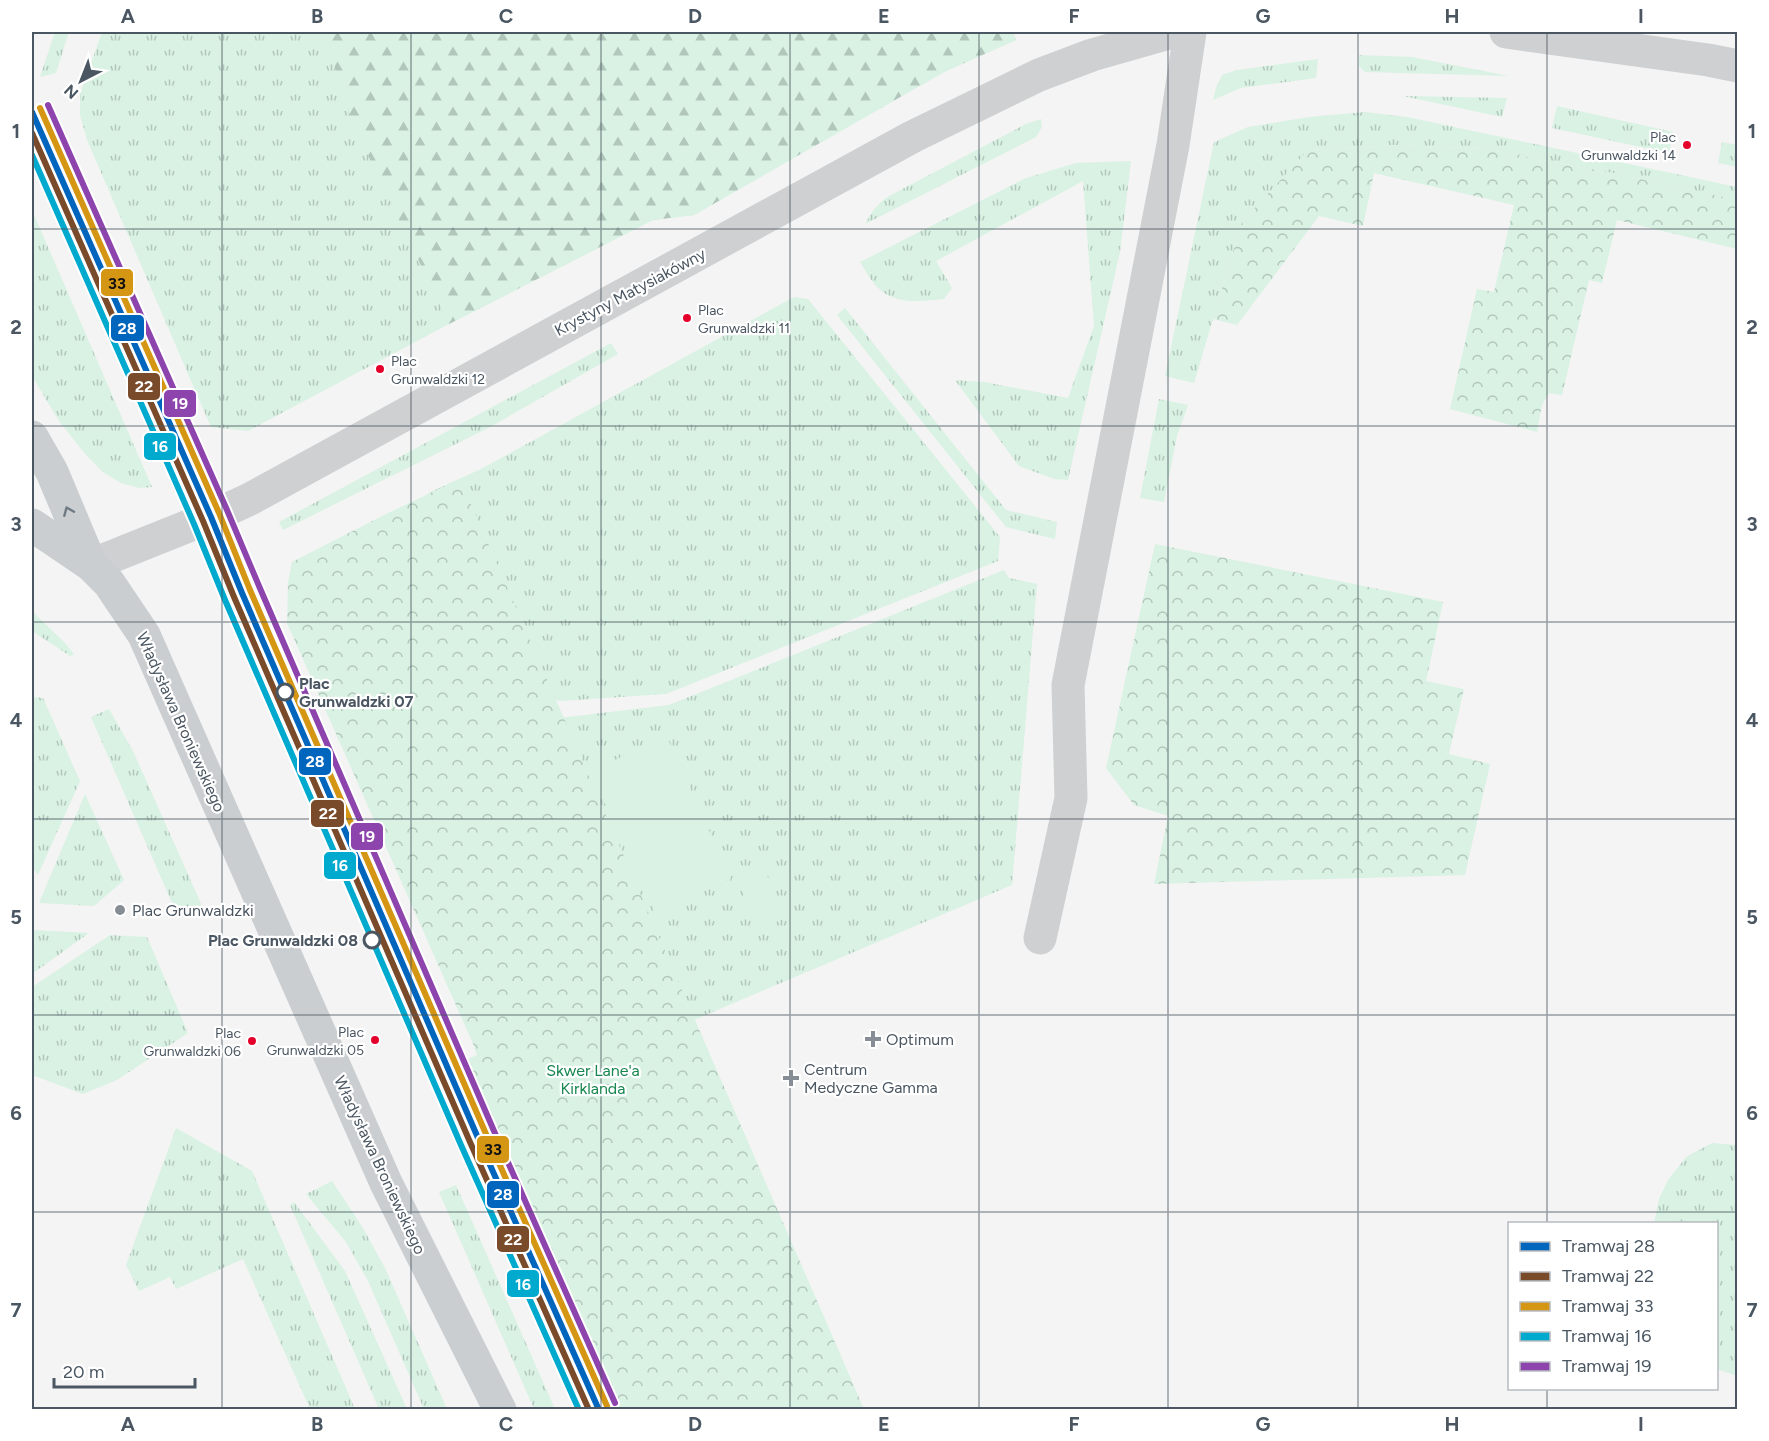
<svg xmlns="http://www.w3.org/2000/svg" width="1769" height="1441" viewBox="0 0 1769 1441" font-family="Figtree,sans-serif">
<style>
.grass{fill:url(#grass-tufts)}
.forest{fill:url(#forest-firs)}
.park{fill:url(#park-crowns)}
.pitch{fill:#d9f2e3}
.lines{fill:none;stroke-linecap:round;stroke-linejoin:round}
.minor{stroke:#ced0d2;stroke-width:33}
.major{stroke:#caced1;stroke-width:33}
.tram-1-casing{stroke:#fff;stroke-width:10}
.tram-2-casing{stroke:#fff;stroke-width:10}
.tram-3-casing{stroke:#fff;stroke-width:10}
.tram-4-casing{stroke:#fff;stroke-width:10}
.tram-5-casing{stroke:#fff;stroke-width:10}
.tram-1{stroke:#0065bd;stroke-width:6}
.tram-2{stroke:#7a4b2a;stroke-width:6}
.tram-3{stroke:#d49613;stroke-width:6}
.tram-4{stroke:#00a9ce;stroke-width:6}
.tram-5{stroke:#8e44ad;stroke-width:6}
.oneway{stroke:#707a83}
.grid{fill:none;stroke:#4a5661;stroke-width:1.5;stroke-opacity:0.55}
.bus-dot{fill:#e4002b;stroke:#fff;stroke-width:2}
.stop-dot{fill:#fff;stroke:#4a5661;stroke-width:3}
.poi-dot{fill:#868d94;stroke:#fff;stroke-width:2}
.labels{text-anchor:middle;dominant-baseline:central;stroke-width:4.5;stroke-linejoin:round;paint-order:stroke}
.bus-label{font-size:14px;fill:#4a5661;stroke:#fff;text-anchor:end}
.street-label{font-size:16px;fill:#4a5661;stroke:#fff}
.stop-label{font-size:16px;font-weight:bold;fill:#4a5661;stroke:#fff;text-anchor:start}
.poi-label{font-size:16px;fill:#4a5661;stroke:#fff;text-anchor:start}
.park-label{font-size:16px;fill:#17864f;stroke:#fff}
.line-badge{stroke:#fff;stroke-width:2}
.badge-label{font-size:16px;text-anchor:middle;font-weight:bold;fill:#fff}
.pale-badge-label{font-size:16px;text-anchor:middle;font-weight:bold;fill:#111}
.neatline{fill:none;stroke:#4a5661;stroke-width:2}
.grid-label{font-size:20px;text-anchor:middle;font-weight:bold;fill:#4a5661}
</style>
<defs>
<pattern id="grass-tufts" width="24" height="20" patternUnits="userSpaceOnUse" patternTransform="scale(1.5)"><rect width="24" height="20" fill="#d9f2e3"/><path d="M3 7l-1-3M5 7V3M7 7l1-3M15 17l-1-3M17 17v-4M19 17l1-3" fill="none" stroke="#b2c7bb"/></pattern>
<pattern id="forest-firs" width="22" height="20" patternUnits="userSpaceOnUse" patternTransform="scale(1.5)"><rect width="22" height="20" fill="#d9f2e3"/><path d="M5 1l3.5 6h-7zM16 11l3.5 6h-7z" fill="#b2c7bb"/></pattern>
<pattern id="park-crowns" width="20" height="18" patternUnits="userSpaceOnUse" patternTransform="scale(1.5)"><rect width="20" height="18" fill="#d9f2e3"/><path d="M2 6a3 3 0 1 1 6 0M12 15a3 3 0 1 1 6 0" fill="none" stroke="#b2c7bb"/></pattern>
</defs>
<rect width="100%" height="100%" fill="#f4f4f4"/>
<g class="grass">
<polygon points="55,32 69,32 56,73 40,77"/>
<polygon points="102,32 1013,32 1016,40 944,72 694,215 653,220 449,324 248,431 211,427 87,140 80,115 80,94"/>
<polygon points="1359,55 1412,57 1509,76 1365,72 1359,66"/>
<polygon points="1318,59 1316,78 1241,88 1213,100 1216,88 1222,75 1237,70"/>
<polygon points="1403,96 1507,98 1502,117"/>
<polygon points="1557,106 1673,132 1669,153 1552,128"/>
<polygon points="1365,112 1407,117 1737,187 1737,200 1623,175 1486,149 1396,145 1309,150 1242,222 1194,383 1165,376 1214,142 1248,127 1309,117"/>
<path d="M 1041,119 L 1042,127 L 1036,137 L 865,224 C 872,211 877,204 889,196 L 1026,124 Z"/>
<polygon points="1722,142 1737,145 1737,167 1718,163"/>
<path d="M 1131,161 L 1120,252 L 1068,480 L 1054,479 L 1019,466 L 955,380 L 984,382 L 1068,398 L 1094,326 L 1083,181 L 936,261 L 952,288 L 944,299 C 920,301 895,306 876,286 C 870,279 865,270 860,262 L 1026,178 L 1076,163 Z"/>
<polygon points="32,210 152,487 139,488 121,483 103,472 86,455 59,421 32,376"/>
<polygon points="794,297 808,299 1000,537 998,561 666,694 560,701 454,675 428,493 481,469"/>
<polygon points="845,308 1006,510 1057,522 1055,539 1006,527 837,315"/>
<polygon points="611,343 618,354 492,426 283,530 279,522"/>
<polygon points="1159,399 1188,405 1177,436 1164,502 1140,498"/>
<polygon points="1004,570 1009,578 1037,584 1012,885 668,1031 559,718 669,705"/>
<polygon points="32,611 64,642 74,654 70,656 32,631"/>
<polygon points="33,697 43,698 80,781 38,875 32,867 32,698"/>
<polygon points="109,709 133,751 203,908 179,919 91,717"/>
<polygon points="85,794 124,880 94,906 39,903"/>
<polygon points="32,930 89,933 32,974"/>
<polygon points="110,935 147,937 188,1033 117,1080 83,1094 32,1075 32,987"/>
<polygon points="176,1128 252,1171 355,1409 310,1409 243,1259 176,1289 170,1277 139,1291 126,1265"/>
<polygon points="1712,1143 1737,1145 1737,1376 1717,1369 1716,1224 1654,1223 1659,1199 1668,1180 1686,1157"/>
<polygon points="332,1181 363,1228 385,1268 447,1409 424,1409 368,1281 346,1242 306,1194"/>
<polygon points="456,1185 555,1409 534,1409 439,1192"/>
<polygon points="294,1202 345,1271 407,1409 379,1409 290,1205"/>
</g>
<polygon class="forest" points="324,32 1013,32 1016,40 944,72 694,215 653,220 449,324 352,122"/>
<g class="park">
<polygon points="1396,145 1486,149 1623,175 1737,200 1737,249 1617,220 1602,283 1589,280 1562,395 1549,393 1542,405 1537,432 1450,409 1477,289 1494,292 1514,205 1374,173 1363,226 1319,216 1237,325 1213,319 1242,222 1308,150"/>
<polygon points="460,479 864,1409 610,1409 458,1063 477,1055 474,1046 287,623 288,582 292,562 386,514"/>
<polygon points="1155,544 1443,602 1426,681 1464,689 1449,754 1490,764 1465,875 1154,884 1168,816 1134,805 1106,768"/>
</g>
<g class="pitch">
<polygon points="667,737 731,879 655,913 590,771"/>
<polygon points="763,866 785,918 759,930 737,877"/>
</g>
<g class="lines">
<g class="minor">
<polyline points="1506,32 1708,60 1738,66"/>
<polyline points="91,565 211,517 250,499 912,137 1039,75 1092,55 1173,32"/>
<polyline points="1040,938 1071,798 1068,685 1173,145 1190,32"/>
</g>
<g class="major">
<polyline points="32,437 52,472 91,565"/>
<polyline points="32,525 91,565 109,583 144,635 386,1183 500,1410"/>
</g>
<g class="tram-1-casing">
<polyline id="tram-1" points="32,112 211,517 242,593 478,1138 599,1410"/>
</g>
<g class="tram-2-casing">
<polyline id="tram-2" points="32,133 203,521 234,597 470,1142 589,1410"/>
</g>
<g class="tram-3-casing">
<polyline id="tram-3" points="40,108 219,513 250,590 486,1134 607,1406"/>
</g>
<g class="tram-4-casing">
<polyline id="tram-4" points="32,155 194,524 225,600 461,1145 579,1410"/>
</g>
<g class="tram-5-casing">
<polyline id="tram-5" points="48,105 227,510 259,586 494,1131 615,1403"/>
</g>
<use href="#tram-1" class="tram-1"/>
<use href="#tram-2" class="tram-2"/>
<use href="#tram-3" class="tram-3"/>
<use href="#tram-4" class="tram-4"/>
<use href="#tram-5" class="tram-5"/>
</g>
<defs><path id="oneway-chevron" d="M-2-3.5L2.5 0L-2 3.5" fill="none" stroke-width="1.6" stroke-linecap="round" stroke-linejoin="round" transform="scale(1.5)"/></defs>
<use class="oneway" href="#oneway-chevron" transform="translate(68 511) rotate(-113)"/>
<path class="grid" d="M 222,32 L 222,1410M 411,32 L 411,1410M 601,32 L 601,1410M 790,32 L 790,1410M 979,32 L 979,1410M 1168,32 L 1168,1410M 1358,32 L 1358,1410M 1547,32 L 1547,1224M 32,229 L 1738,229M 32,426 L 1738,426M 32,622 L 1738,622M 32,819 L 1738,819M 32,1015 L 1738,1015M 32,1212 L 1738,1212M 1547,1388 L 1547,1410"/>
<g class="bus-dot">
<circle cx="1687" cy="145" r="5"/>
<circle cx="687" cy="318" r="5"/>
<circle cx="380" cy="369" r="5"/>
<circle cx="375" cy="1040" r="5"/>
<circle cx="252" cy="1041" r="5"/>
</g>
<g class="stop-dot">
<circle cx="285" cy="692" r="8"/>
<circle cx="372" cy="940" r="8"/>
</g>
<g class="poi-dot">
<circle cx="120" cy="910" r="6"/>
<path d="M870 1030h6v6h6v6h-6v6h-6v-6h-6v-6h6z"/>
<path d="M788 1069h6v6h6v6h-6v6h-6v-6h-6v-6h6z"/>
</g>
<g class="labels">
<g class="bus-label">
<text x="1676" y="137">Plac<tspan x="1676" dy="18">Grunwaldzki 14</tspan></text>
<text x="698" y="310" text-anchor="start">Plac<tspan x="698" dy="18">Grunwaldzki 11</tspan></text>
<text x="391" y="361" text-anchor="start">Plac<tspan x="391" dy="18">Grunwaldzki 12</tspan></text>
<text x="364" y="1032">Plac<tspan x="364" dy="18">Grunwaldzki 05</tspan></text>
<text x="241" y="1033">Plac<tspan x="241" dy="18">Grunwaldzki 06</tspan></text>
</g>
<g class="street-label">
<text transform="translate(630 292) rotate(-28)">Krystyny Matysiakówny</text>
<text transform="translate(181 722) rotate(66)">Władysława Broniewskiego</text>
<text transform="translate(380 1165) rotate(65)">Władysława Broniewskiego</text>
</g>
<g class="stop-label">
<text x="299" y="683">Plac<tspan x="299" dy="18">Grunwaldzki 07</tspan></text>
<text x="358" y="940" text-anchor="end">Plac Grunwaldzki 08</text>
</g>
<g class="poi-label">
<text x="132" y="910">Plac Grunwaldzki</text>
<text x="886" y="1039">Optimum</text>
<text x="804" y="1069">Centrum<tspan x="804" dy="18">Medyczne Gamma</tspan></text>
</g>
<g class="park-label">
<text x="593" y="1070">Skwer Lane'a<tspan x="593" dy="18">Kirklanda</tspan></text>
</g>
</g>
<g class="line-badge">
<rect x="100" y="268" width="34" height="29" rx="6" fill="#d49613"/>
<rect x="110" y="314" width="35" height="28" rx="6" fill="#0065bd"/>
<rect x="127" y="372" width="34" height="29" rx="6" fill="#7a4b2a"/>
<rect x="163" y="389" width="34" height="29" rx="6" fill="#8e44ad"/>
<rect x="143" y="432" width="34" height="29" rx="6" fill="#00a9ce"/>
<rect x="298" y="747" width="34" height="29" rx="6" fill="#0065bd"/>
<rect x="310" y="799" width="35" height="29" rx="6" fill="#7a4b2a"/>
<rect x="350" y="822" width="34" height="29" rx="6" fill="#8e44ad"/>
<rect x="323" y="851" width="34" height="29" rx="6" fill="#00a9ce"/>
<rect x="476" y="1135" width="34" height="29" rx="6" fill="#d49613"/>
<rect x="486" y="1180" width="34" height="29" rx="6" fill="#0065bd"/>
<rect x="496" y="1225" width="34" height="28" rx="6" fill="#7a4b2a"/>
<rect x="506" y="1269" width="34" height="29" rx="6" fill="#00a9ce"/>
</g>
<g class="badge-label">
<text x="127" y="334">28</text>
<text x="144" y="392">22</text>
<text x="180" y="409">19</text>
<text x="160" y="452">16</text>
<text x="315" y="767">28</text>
<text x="328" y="819">22</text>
<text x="367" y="842">19</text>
<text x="340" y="871">16</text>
<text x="503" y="1200">28</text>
<text x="513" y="1245">22</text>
<text x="523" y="1290">16</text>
</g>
<g class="pale-badge-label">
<text x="117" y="289">33</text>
<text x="493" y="1155">33</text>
</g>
<rect width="1769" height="1441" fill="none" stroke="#ffffff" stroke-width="66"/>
<rect x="1508" y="1222" width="210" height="168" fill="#ffffff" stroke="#b7bbc0" stroke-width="1.5"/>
<rect x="1520" y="1242" width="30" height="9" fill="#0065bd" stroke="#b7bbc0" stroke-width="1.5"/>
<text x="1562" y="1252" font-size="18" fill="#4a5661">Tramwaj 28</text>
<rect x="1520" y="1272" width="30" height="9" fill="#7a4b2a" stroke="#b7bbc0" stroke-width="1.5"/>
<text x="1562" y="1282" font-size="18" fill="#4a5661">Tramwaj 22</text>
<rect x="1520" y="1302" width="30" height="9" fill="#d49613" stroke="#b7bbc0" stroke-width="1.5"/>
<text x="1562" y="1312" font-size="18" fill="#4a5661">Tramwaj 33</text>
<rect x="1520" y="1332" width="30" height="9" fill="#00a9ce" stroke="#b7bbc0" stroke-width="1.5"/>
<text x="1562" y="1342" font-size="18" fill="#4a5661">Tramwaj 16</text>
<rect x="1520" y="1362" width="30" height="9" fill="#8e44ad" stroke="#b7bbc0" stroke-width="1.5"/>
<text x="1562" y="1372" font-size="18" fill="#4a5661">Tramwaj 19</text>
<g transform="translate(81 81) rotate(222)" stroke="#ffffff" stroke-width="4.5" paint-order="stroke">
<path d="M0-4.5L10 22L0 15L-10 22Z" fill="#4a5661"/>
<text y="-9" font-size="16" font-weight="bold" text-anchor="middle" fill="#4a5661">N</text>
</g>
<path d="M54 1378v9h141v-9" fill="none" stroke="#4a5661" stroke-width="3"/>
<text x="63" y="1378" font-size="18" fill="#4a5661" stroke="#ffffff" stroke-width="4.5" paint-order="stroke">20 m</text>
<rect x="33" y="33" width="1703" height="1375" class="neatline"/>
<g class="grid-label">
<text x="128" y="23">A</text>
<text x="317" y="23">B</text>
<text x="506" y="23">C</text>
<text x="695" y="23">D</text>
<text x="884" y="23">E</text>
<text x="1074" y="23">F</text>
<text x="1263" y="23">G</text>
<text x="1452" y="23">H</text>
<text x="1641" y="23">I</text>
<text x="16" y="138">1</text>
<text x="1752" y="138">1</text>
<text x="16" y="334">2</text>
<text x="1752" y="334">2</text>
<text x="16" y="531">3</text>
<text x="1752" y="531">3</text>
<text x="16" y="727">4</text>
<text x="1752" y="727">4</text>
<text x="16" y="924">5</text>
<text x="1752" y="924">5</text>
<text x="16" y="1120">6</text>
<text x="1752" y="1120">6</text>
<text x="16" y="1317">7</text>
<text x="1752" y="1317">7</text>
<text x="128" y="1431">A</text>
<text x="317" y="1431">B</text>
<text x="506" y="1431">C</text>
<text x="695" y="1431">D</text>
<text x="884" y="1431">E</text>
<text x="1074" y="1431">F</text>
<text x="1263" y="1431">G</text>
<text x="1452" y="1431">H</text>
<text x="1641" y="1431">I</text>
</g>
</svg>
